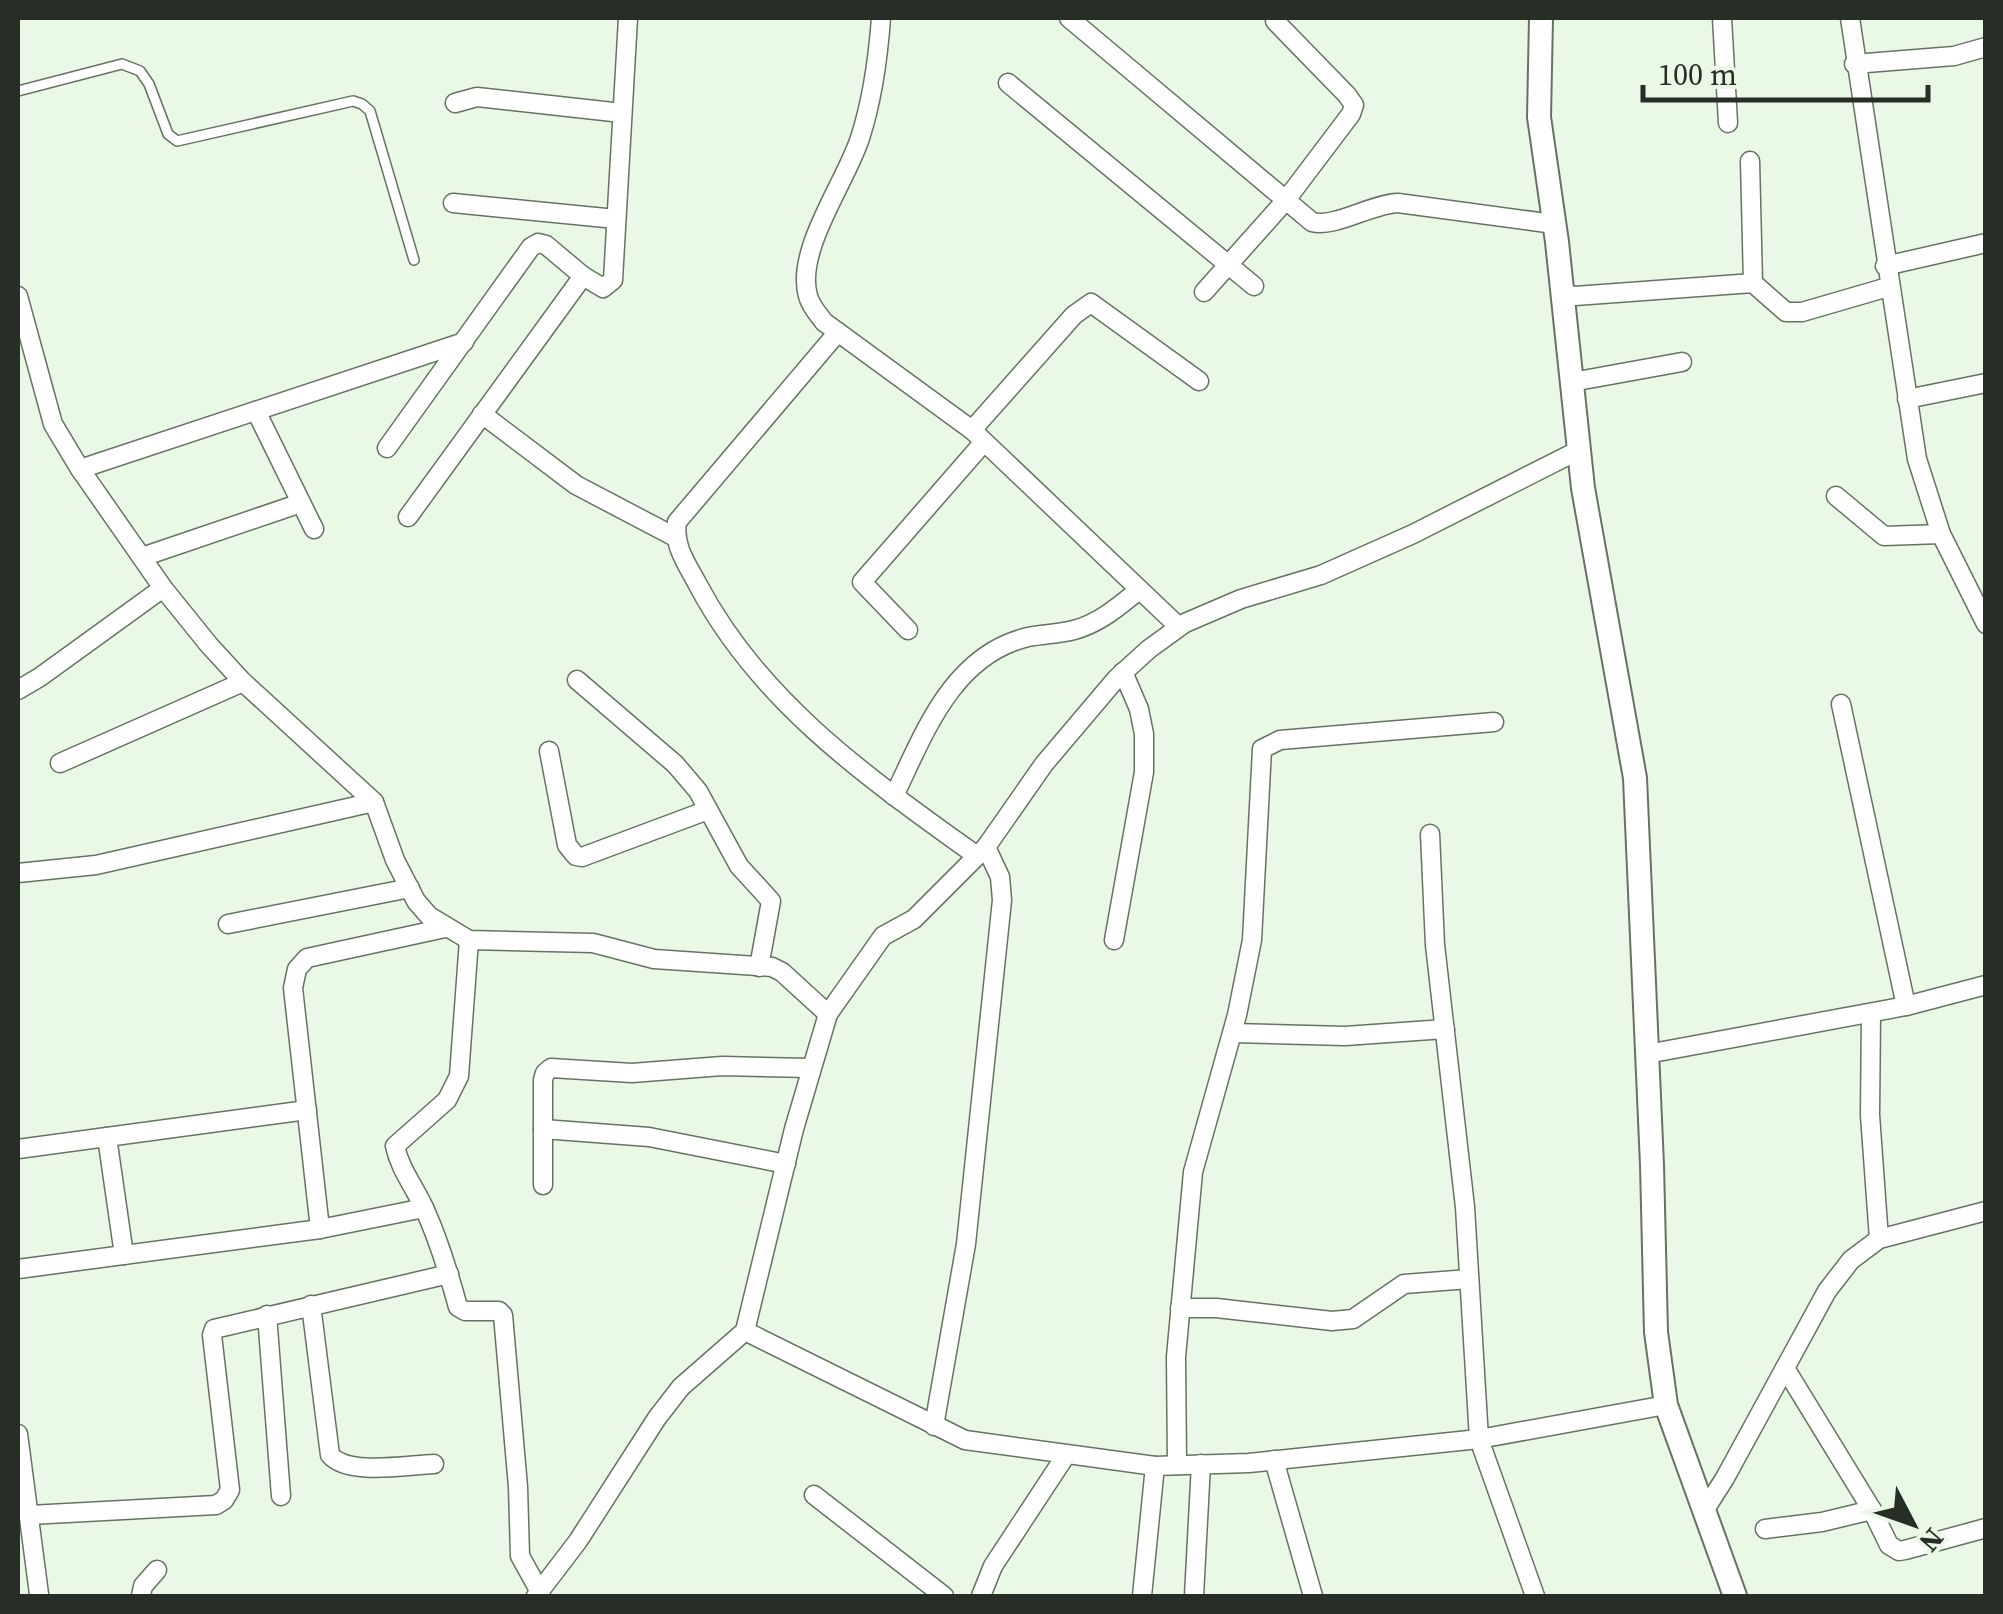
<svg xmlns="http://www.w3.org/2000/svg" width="2003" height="1614" viewBox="0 0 2003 1614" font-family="'Source Serif 4',serif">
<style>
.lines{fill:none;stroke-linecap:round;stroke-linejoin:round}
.service-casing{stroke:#657462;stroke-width:12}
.minor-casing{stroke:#657462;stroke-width:21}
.tertiary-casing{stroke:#657462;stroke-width:26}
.service{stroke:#fff;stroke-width:9}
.minor{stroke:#fff;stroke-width:18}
.tertiary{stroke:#fff;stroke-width:22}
</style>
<rect width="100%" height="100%" fill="#e9f9e5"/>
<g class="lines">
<g class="service-casing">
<polyline id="service" points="18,91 122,64 140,71 149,84 168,134 177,141 353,101 362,104 370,111 414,260"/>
</g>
<g class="minor-casing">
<g id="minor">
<path d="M 881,18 C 878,59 873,98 860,138 C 846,182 795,250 808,296 C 810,305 818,314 824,322 L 972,430"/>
<path d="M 1069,18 L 1312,222 C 1335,228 1371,204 1398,203 L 1554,224"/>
<polyline points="1722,18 1728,123"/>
<polyline points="1850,18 1917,459 1941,534 1986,624"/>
<polyline points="1854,64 1954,56 1986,47"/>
<polyline points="1008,83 1254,286"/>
<polyline points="455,103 477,97 622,113"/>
<polyline points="1750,161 1753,283"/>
<polyline points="453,203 616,219"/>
<polyline points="1885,266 1986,243"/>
<polyline points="1204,292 1286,200 1351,114 1354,105 1347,95 1275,21"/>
<polyline points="1562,294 1575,296 1753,283 1786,312 1802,312 1888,287"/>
<polyline points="18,296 53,424 80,469 163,588 209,645 243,682 374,802 395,860 416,901 429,916 469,940 593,943 654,959 772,967 782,972 828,1014"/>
<path d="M 838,332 L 677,522 C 673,546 687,564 698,585 C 761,704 870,779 977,856"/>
<polyline points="1572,382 1682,362"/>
<polyline points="1907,399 1986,383"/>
<polyline points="256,411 314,529"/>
<polyline points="482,414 576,485 675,537"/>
<polyline points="387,448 531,247 538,243 546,245 583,276"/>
<polyline points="80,469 464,342"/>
<polyline points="1836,496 1884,536 1941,534"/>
<polyline points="408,517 583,276 603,288 613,280 628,18"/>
<polyline points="142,557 301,503"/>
<polyline points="1178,626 972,430 1074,315 1091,303 1199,381"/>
<polyline points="908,630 862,582 984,442"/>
<polyline points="577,680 675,764 698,791 739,866 771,901 759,967"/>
<polyline points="18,690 40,677 163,588"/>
<polyline points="1841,704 1906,1006"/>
<polyline points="549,751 567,845 576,856 582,857 708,810"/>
<polyline points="60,763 243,682"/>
<path d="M 894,796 C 924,734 952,655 1028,637 C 1043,634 1059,634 1074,630 C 1100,623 1119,606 1139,590"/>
<polyline points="1430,834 1435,945 1465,1207 1479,1439 1535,1596"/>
<polyline points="18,873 96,865 374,802"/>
<polyline points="228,924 410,888"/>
<path d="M 469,940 L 459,1076 L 447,1100 L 395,1146 C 400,1170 415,1187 425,1210 C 439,1241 449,1274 458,1307 L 465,1311 L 499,1311 L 503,1315 L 518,1487 L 520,1556 L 540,1592"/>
<polyline points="1114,940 1144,772 1144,734 1139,709 1123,672"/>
<polyline points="1871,1013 1870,1115 1879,1239"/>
<polyline points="1233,1033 1345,1036 1445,1029"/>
<polyline points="1647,1054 1906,1006 1986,985"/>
<polyline points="543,1129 649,1137 786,1164"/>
<polyline points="107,1137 124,1255"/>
<polyline points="18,1149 307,1110"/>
<polyline points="543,1185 543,1080 545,1073 551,1068 632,1073 722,1066 810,1068"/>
<polyline points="320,1229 293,988 297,969 307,958 445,928"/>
<polyline points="18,1269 320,1229 424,1208"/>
<path d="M 311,1305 L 330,1455 C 348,1476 406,1465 434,1464"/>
<polyline points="1180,1308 1216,1308 1332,1321 1353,1319 1404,1284 1469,1279"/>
<polyline points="267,1315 281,1496"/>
<polyline points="745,1331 965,1440 1155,1466 1249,1463 1479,1439 1666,1405"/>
<polyline points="1785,1368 1872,1510 1889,1545 1899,1551 1905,1550 1986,1528"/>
<polyline points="934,1426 966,1244 1002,900 1000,877 986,847"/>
<polyline points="18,1434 39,1594"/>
<polyline points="1274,1460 1313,1596"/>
<polyline points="1177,1465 1176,1357 1193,1172 1237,1015 1252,940 1262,749 1280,740 1494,722"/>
<polyline points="814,1495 944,1596"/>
<polyline points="1704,1511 1725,1478 1827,1291 1851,1260 1879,1239 1986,1211"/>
<polyline points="30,1515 216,1505 224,1500 230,1490 212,1335 214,1329 449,1274"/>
<polyline points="1765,1529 1822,1522 1872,1510"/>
<polyline points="141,1596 143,1586 157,1570"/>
<polyline points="536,1596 578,1541 657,1418 681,1387 745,1331 794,1129 828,1014 883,936 914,919 986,847 1044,764 1116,679 1149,649 1185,623 1241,599 1321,575 1413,534 1579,450"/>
<polyline points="981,1596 993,1566 1066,1455"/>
<polyline points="1142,1596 1155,1466"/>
<polyline points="1194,1596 1201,1464"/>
</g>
</g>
<g class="tertiary-casing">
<polyline id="tertiary" points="1541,18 1539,117 1557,242 1583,488 1635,778 1652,1165 1656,1332 1666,1405 1735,1596"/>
</g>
<use href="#service" class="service"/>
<use href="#minor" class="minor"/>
<use href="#tertiary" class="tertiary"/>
</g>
<rect width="2003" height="1614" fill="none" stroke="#272e26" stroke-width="40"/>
<g transform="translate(1913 1524) rotate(131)" stroke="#e9f9e5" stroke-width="8" paint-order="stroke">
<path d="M0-8L18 38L0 25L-18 38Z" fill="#272e26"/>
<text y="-15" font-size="28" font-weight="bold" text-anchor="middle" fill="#272e26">N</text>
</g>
<path d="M1643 85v15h285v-15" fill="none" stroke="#272e26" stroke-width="5"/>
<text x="1658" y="85" font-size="30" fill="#272e26" stroke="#e9f9e5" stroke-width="8" paint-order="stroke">100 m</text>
</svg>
